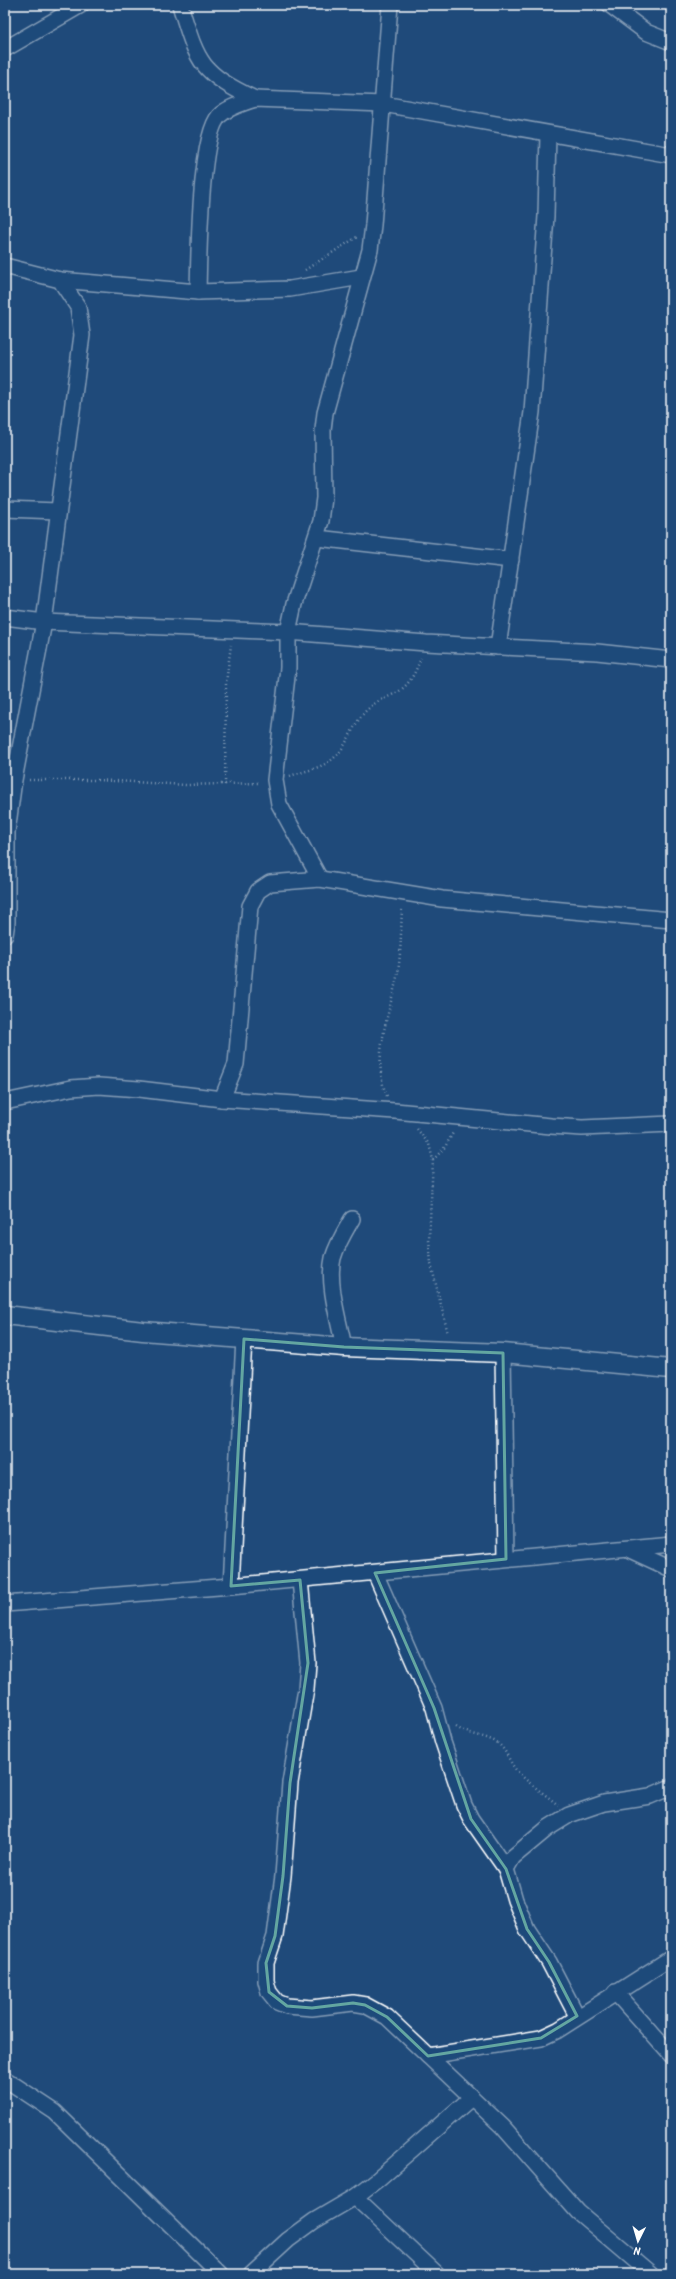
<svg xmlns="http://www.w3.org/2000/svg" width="676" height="2279" viewBox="0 0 676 2279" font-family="Kalam,sans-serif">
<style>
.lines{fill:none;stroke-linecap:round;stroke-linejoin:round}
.minor-casing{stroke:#fff;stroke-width:18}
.tertiary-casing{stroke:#fff;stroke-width:21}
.path{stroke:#fff;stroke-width:2.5;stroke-dasharray:1 3;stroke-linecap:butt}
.minor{stroke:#1f4a7a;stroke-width:15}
.tertiary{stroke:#1f4a7a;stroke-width:18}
.marked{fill:none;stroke:#63a6a1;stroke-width:3;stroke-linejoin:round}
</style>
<rect width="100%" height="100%" fill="#1f4a7a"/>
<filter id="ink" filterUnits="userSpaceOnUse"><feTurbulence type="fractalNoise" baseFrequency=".025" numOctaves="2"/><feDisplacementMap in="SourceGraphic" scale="8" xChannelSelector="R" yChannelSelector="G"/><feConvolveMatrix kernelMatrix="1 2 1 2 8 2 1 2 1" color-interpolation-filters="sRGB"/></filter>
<g filter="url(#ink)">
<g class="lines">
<g class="minor-casing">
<g id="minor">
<path d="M 180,5 C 198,63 199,72 255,99"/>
<polyline points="610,5 646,32 671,42"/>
<polyline points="5,49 81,5"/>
<polyline points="5,266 60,280 78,307 82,335 44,622 14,780 7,832 7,922 5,935"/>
<polyline points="60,280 198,292 290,289 361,277"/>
<path d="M 198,292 C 199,258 199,138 219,116 C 228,107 244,103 255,99 L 383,104 L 671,155"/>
<polyline points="5,509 58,511"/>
<polyline points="317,538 511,560"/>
<polyline points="5,617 44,622 288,632 426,643 597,652 671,660"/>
<polyline points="498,647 532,412 546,216 548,134"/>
<polyline points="320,879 279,804 275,780 288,668 288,632 294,604 321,521 324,498 323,430 325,413 370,250 373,225 390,5"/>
<polyline points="222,1099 236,1064 250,906 258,891 270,883 320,879 442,899 671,920"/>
<polyline points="5,1102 71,1088 99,1086 139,1089 222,1099 395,1111 551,1126 582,1128 671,1124"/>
<path d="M 344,1347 C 339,1322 327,1283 333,1258 C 337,1244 345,1231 352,1219"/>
<polyline points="503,1353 506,1559"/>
<polyline points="630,1550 671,1569"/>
<polyline points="375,1573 434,1708 443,1742 464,1805 471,1819 506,1869"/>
<polyline points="300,1580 308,1663 306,1689 290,1783 283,1876 275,1936 266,1963 266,1981 269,1992 277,2002 287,2006 312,2008 353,2003 365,2005 387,2017 503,2127 578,2212 651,2274"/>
<polyline points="231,1586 244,1339"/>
<polyline points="5,1604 231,1586 671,1544"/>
<polyline points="615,1992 671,2055"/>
<polyline points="577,2016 549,1962 527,1929 515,1900 506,1869 513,1857 548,1828 569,1815 604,1803 650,1796 671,1787"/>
<polyline points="428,2056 541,2038 558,2030 671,1958"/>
<polyline points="5,2079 55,2112 221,2274"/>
<polyline points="355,2197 437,2274"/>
<polyline points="251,2274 288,2240 314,2221 355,2197 377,2180 471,2098"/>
</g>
</g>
<g class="tertiary-casing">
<polyline id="tertiary" points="5,1315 143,1331 344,1347 503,1353 671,1369"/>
</g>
<g class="path">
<polyline points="305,270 357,237"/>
<path d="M 290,776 C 304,771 324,768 335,757 C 349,744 353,722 368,709 C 376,701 384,699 394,694 C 409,687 415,673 421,658"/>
<polyline points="29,780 97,780 186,785 260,783"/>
<polyline points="225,785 226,683 231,645"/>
<path d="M 387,1096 C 370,1059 391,1009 398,972 C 401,951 401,929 402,907"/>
<polyline points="417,1129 429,1144 433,1160 429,1240 431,1264 448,1334"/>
<polyline points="433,1160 445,1147 454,1131"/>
<path d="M 456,1727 C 469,1735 483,1735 496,1742 C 507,1749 509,1763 518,1772 C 529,1784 545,1794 558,1805"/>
</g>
<use href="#minor" class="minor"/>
<use href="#tertiary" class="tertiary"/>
</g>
</g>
<path d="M0 0H676V2279H0ZM 244,1339 L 344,1347 L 503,1353 L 506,1559 L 375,1573 L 434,1708 L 471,1819 L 506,1869 L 527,1929 L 549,1962 L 577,2016 L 541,2038 L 428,2056 L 387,2017 L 365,2005 L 353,2003 L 312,2008 L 287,2006 L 269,1992 L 266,1963 L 275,1936 L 283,1876 L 290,1783 L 308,1663 L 300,1580 L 231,1586 Z" fill="#1f4a7a" fill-opacity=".55" fill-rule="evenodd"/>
<path class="marked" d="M 244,1339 L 344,1347 L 503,1353 L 506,1559 L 375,1573 L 434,1708 L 471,1819 L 506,1869 L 527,1929 L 549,1962 L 577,2016 L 541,2038 L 428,2056 L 387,2017 L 365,2005 L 353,2003 L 312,2008 L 287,2006 L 269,1992 L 266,1963 L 275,1936 L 283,1876 L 290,1783 L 308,1663 L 300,1580 L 231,1586 Z"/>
<rect width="676" height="2279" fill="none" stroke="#1f4a7a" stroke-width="20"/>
<rect x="10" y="10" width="656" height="2259" fill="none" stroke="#fff" stroke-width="1.5" filter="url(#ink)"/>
<g transform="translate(638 2241) rotate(185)" stroke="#1f4a7a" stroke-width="3" paint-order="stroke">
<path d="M0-3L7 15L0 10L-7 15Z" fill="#ffffff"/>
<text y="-6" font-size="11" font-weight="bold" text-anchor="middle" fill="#ffffff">N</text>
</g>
</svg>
